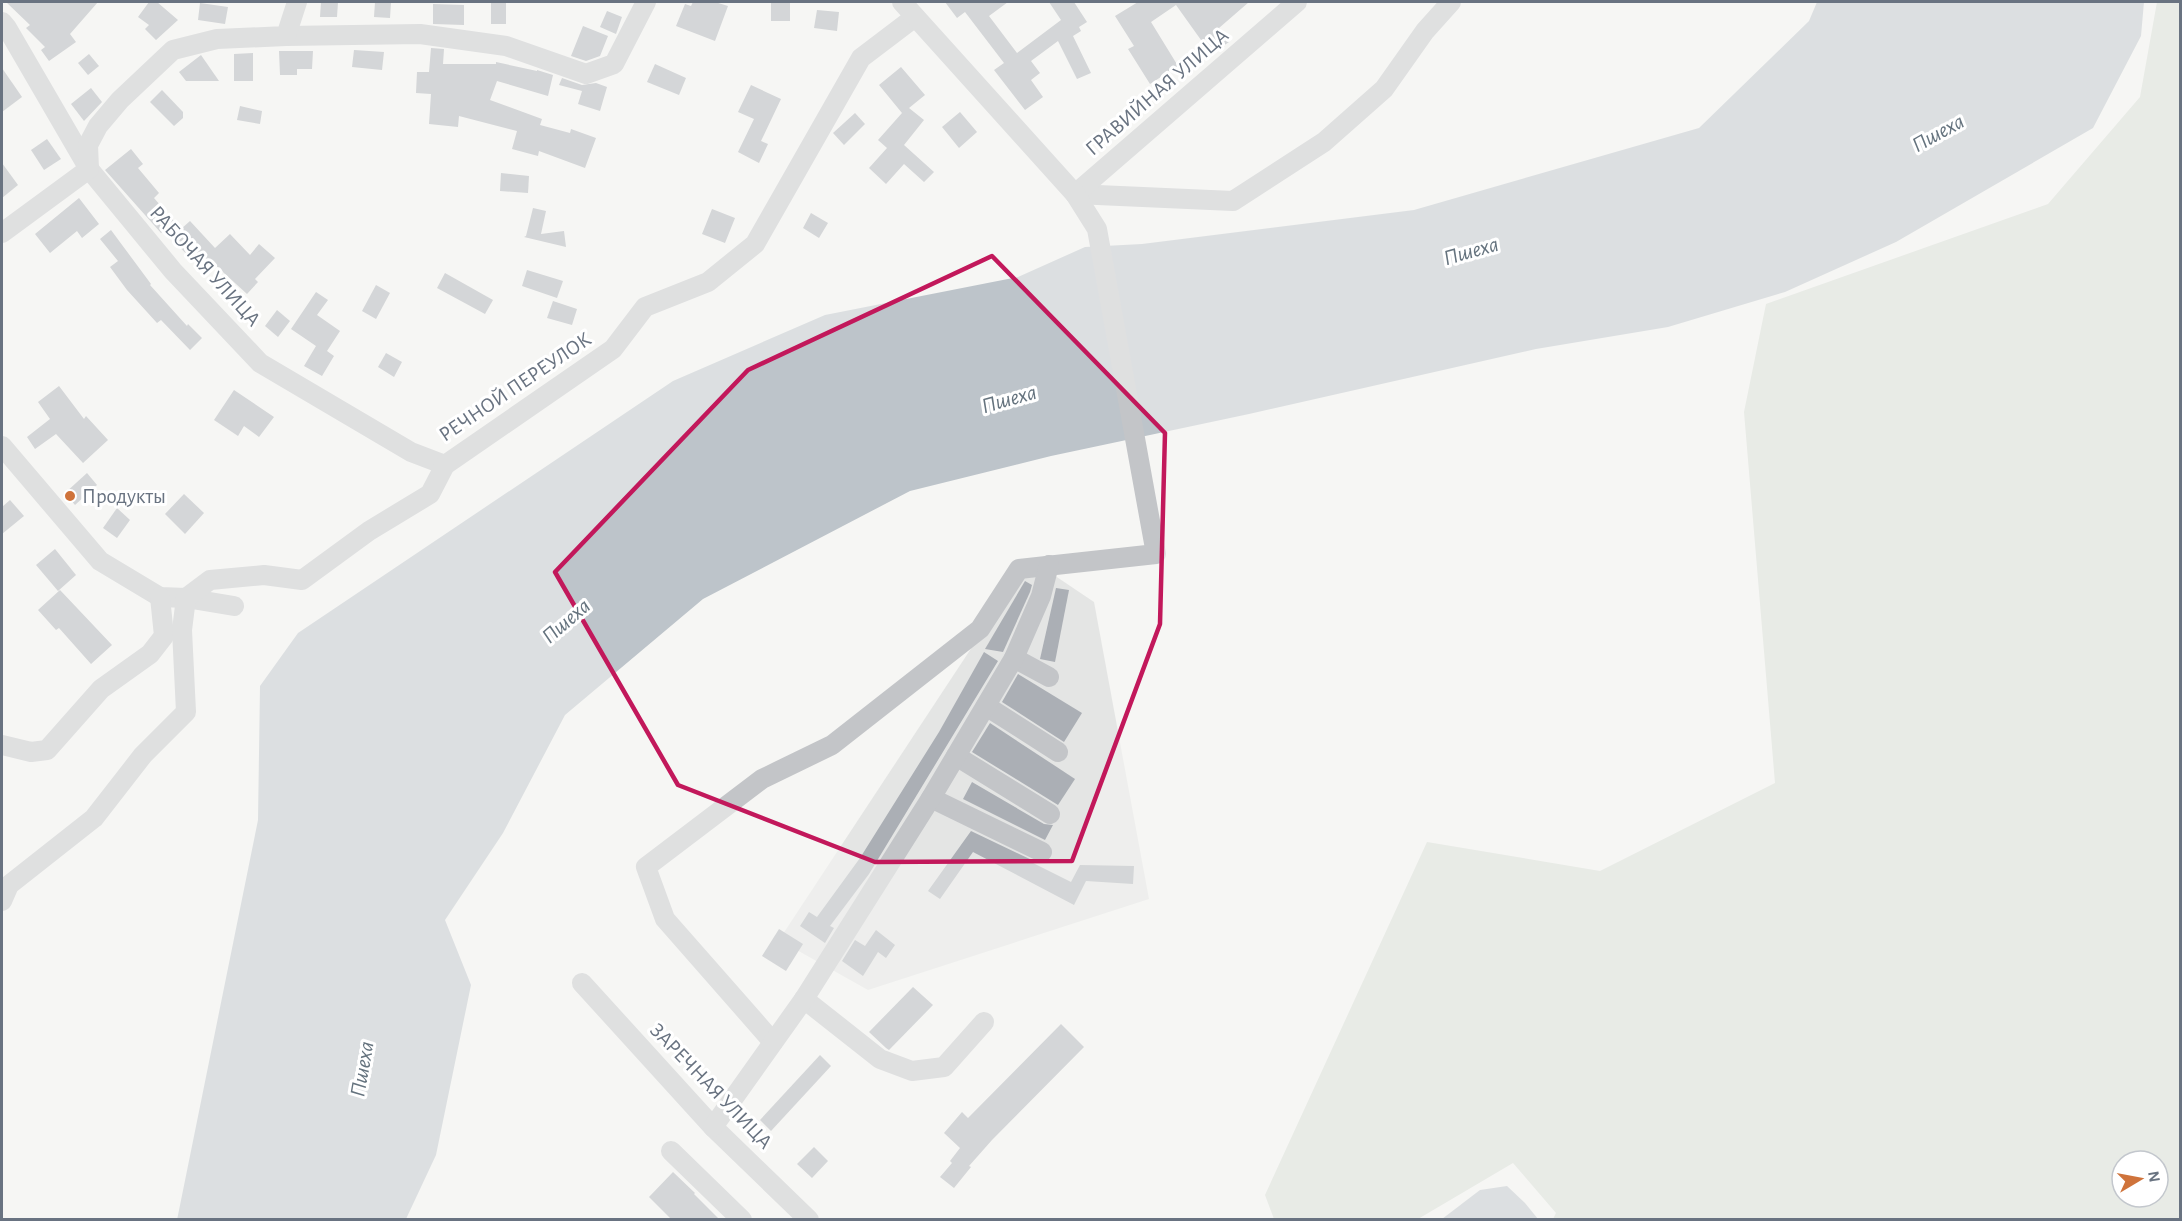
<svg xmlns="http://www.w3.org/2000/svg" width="2182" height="1221" viewBox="0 0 2182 1221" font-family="'Alegreya Sans',sans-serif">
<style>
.built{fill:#e4e5e4}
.green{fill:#d7ddd5;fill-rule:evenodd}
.water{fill:#bdc4ca}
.building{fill:#abafb5}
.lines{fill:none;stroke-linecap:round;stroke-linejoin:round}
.minor{stroke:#c3c5c8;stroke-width:20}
.marked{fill:none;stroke:#c2185b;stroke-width:4.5;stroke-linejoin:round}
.poi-dot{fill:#cf733b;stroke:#fff;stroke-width:2}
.labels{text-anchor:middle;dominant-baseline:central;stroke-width:6;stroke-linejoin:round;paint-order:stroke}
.street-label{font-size:21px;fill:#697381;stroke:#fff}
.poi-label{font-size:21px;fill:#697381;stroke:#fff;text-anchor:start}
.water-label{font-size:22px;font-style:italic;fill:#65737e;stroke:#fff}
</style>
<rect width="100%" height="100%" fill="#f6f6f4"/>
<polygon class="built" points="1030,559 1094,602 1149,899 868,990 779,940"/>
<path class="green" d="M 2157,2 L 2180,2 L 2180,1219 L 1553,1219 L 1556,1213 L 1513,1163 L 1418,1219 L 1274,1219 L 1265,1195 L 1427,842 L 1600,871 L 1775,783 L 1744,412 L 1766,304 L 2048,204 L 2140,97 ZM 2122,1161 L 2158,1161 L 2158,1197 L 2122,1197 Z"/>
<g class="water">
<polygon points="1817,2 2144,2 2141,36 2093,128 1896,242 1785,292 1668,327 1536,349 1249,414 1051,456 910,491 703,599 565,715 503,833 445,920 471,985 436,1155 406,1219 177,1220 258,820 260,686 298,633 673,381 825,315 1018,277 1085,247 1142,244 1414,210 1699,128 1809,21"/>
<polygon points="1507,1186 1525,1203 1538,1219 1442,1219 1480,1190"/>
</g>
<g class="building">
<polygon points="6,2 98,2 70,34 76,42 49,61 41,50 45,47 26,28 30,25"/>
<polygon points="149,2 157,2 178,20 156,40 145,29 149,25 138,17"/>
<polygon points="321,2 338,2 337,17 320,17"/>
<polygon points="375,2 391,2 390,18 374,17"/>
<rect x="491" y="2" width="15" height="22"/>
<polygon points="693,2 715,2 728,6 715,41 676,26 685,4 691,6"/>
<rect x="771" y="2" width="19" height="19"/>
<polygon points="945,2 1008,2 989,16 1017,53 1061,20 1049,2 1074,2 1087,22 1079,27 1081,31 1073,36 1091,73 1077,79 1058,41 1031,61 1040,73 1031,80 1043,97 1025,110 994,70 1004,63 965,12 957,18"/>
<polygon points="1138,2 1249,2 1219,28 1229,42 1211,54 1176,5 1151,22 1178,66 1150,84 1128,49 1134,46 1115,16"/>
<polygon points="200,3 228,7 225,24 198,20"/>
<polygon points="433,4 464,5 464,25 433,24"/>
<polygon points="817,10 839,12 837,31 814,28"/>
<polygon points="607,11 622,17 616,34 600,27"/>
<polygon points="583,26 608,36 600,56 586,61 571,56"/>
<polygon points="431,48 444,49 443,64 496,64 496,62 537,71 537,70 553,75 548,96 497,81 490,100 542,119 540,125 570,133 571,129 596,138 585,168 539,151 538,156 512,149 517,131 459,116 458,127 429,124 431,94 416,93 417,72 429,72"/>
<polygon points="354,50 384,52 382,70 352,67"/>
<polygon points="279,51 313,51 312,69 297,69 297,75 280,75"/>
<polygon points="253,53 253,81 234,81 234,54"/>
<polygon points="89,54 99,66 88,75 78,63"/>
<polygon points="201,55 219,81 186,81 179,72"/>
<polygon points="655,64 686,78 679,95 647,82"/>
<polygon points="901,67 925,95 909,108 924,120 904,145 934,172 924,182 904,164 886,184 869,168 887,148 878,140 902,113 879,85"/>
<polygon points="2,68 22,97 2,112"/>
<polygon points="562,78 582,85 596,83 607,87 600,111 578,104 582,91 559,85"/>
<polygon points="751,85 781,99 761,141 768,144 759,163 738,152 754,119 738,112"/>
<polygon points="91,88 102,102 84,121 71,104"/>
<polygon points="162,90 183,112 183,118 174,126 150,102"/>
<polygon points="240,106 262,111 260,124 237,120"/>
<polygon points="960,112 977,132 959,148 942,127"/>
<polygon points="855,113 865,124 844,145 833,133"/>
<polygon points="47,139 61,159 44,170 31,150"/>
<polygon points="131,149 143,164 138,168 159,193 154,198 181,229 190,221 215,248 230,234 250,255 259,244 275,258 255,279 258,282 247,294 212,262 203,271 164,231 161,233 105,170"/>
<polygon points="2,163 18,185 2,198"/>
<polygon points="501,173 529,176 528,193 500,191"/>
<polygon points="79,198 99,224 82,238 77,231 50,253 35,234"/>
<polygon points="533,208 546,211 541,234 564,231 566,247 524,237 526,236"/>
<polygon points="712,209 735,218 725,243 702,234"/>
<polygon points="811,213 828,223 819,238 803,228"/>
<polygon points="111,230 151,284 150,285 187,326 188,324 202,338 190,350 161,320 157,323 127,290 110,267 118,261 100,239"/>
<polygon points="527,270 563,281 557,298 522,286"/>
<polygon points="445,273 493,300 485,314 437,288"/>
<polygon points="376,285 390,293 376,319 362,311"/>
<polygon points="316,292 328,300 317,315 340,331 327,351 334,356 322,376 304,366 316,346 291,329"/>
<polygon points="553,301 577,309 572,325 547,318"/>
<polygon points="277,310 290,321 278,337 265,326"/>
<polygon points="386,353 402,362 394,377 378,367"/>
<polygon points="59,386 84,419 86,416 108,440 83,463 56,434 35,449 27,437 50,419 38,402"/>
<polygon points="234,390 274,417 259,437 244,426 238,436 214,420"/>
<polygon points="87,473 97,485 75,505 65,493"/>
<polygon points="184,494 204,513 185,534 165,514"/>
<polygon points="10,500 24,516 2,534 2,507"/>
<polygon points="117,508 130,520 117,538 103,528"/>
<polygon points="55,549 76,575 58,591 36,565"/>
<polygon points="1025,581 1032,585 1030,592 1003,652 985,649"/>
<polygon points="1056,588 1069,590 1055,662 1040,659"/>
<polygon points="60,590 112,645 91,664 59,628 56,630 38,610"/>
<polygon points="984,652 998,661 869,874 830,926 834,928 825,943 800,926 809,912 817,917 860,858 939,732"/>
<polygon points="1018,674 1082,713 1064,742 1002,702"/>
<polygon points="990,723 1075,779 1058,805 972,752"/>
<polygon points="972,782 1044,824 1053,825 1045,840 963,799"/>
<polygon points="971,831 1034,861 1033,863 1071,882 1080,865 1134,866 1133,884 1086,881 1074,905 973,852 940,899 928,891"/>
<polygon points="779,929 803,944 786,971 762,956"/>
<polygon points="876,930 895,945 886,958 878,952 863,976 842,961 855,940 865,946"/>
<polygon points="913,987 933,1005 889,1050 886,1048 869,1032"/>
<polygon points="1061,1024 1084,1047 992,1140 969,1166 971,1167 954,1188 940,1177 952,1163 950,1161 960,1148 944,1133 962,1112 968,1118"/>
<polygon points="820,1055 831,1066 771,1131 760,1120"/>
<polygon points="814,1147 828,1161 812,1178 797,1164"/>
<polygon points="673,1172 695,1193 694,1194 720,1220 672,1220 649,1197"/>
</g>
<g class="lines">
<g class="minor">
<polyline points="2,22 7,28 89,169 173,271 260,363 411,452 445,465"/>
<polyline points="286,36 420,34 506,46 586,74 614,64 646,2"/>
<polyline points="1075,194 1233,201 1324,142 1384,89 1425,31 1451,2"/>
<polyline points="1075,194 1297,2"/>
<polyline points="2,233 89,169 88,145 98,126 120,100 173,50 217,39 286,36 297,2"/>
<polyline points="2,446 100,561 160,597 186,598 234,606"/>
<polyline points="1014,658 1049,677"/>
<polyline points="986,706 1058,752"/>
<polyline points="2,745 31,752 47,750 101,689 150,654 164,636 160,597"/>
<polyline points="956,756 1050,814"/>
<polyline points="931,798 1042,852"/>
<polyline points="2,901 9,885 94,818 143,755 186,712 182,630 186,598 210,580 264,575 302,580 369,531 430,494 445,465 613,349 645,307 708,282 755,244 861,58 915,17"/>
<polyline points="582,983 713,1127 809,1220"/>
<polyline points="804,999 880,1059 912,1071 944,1067 984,1022"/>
<polyline points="773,1042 665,919 646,867 762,779 832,745 980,629 1019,569 1156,554 1097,229 1075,194 902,2"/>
<polyline points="713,1127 804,999 931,798 1014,658 1041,596 1049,565"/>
<polyline points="671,1151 742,1220"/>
</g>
</g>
<path d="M0 0H2182V1221H0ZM 992,256 L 1165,433 L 1160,624 L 1072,861 L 875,862 L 678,785 L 555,572 L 748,370 Z" fill="#f6f6f4" fill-opacity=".55" fill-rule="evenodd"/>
<path class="marked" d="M 992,256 L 1165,433 L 1160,624 L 1072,861 L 875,862 L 678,785 L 555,572 L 748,370 Z"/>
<circle class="poi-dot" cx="70" cy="496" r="6"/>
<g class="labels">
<g class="street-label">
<text transform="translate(1157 92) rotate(-41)">ГРАВИЙНАЯ УЛИЦА</text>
<text transform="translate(205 266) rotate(48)">РАБОЧАЯ УЛИЦА</text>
<text transform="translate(515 387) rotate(-34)">РЕЧНОЙ ПЕРЕУЛОК</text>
<text transform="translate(711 1086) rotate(46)">ЗАРЕЧНАЯ УЛИЦА</text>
</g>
<g class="poi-label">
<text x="82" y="496">Продукты</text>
</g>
<g class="water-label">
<text transform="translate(1938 133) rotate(-29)">Пшеха</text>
<text transform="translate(1471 251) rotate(-16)">Пшеха</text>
<text transform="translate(1009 399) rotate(-16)">Пшеха</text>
<text transform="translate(566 621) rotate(-41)">Пшеха</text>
<text transform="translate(362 1069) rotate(-80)">Пшеха</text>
</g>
</g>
<rect width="2182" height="1221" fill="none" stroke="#697381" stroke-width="6"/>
<g transform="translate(2140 1179) rotate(80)"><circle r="28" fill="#ffffff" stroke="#c3c7cd" stroke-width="1.5"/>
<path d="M0-4.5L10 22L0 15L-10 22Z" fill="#cf733b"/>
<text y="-9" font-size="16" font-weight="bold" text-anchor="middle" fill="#697381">N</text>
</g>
</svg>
